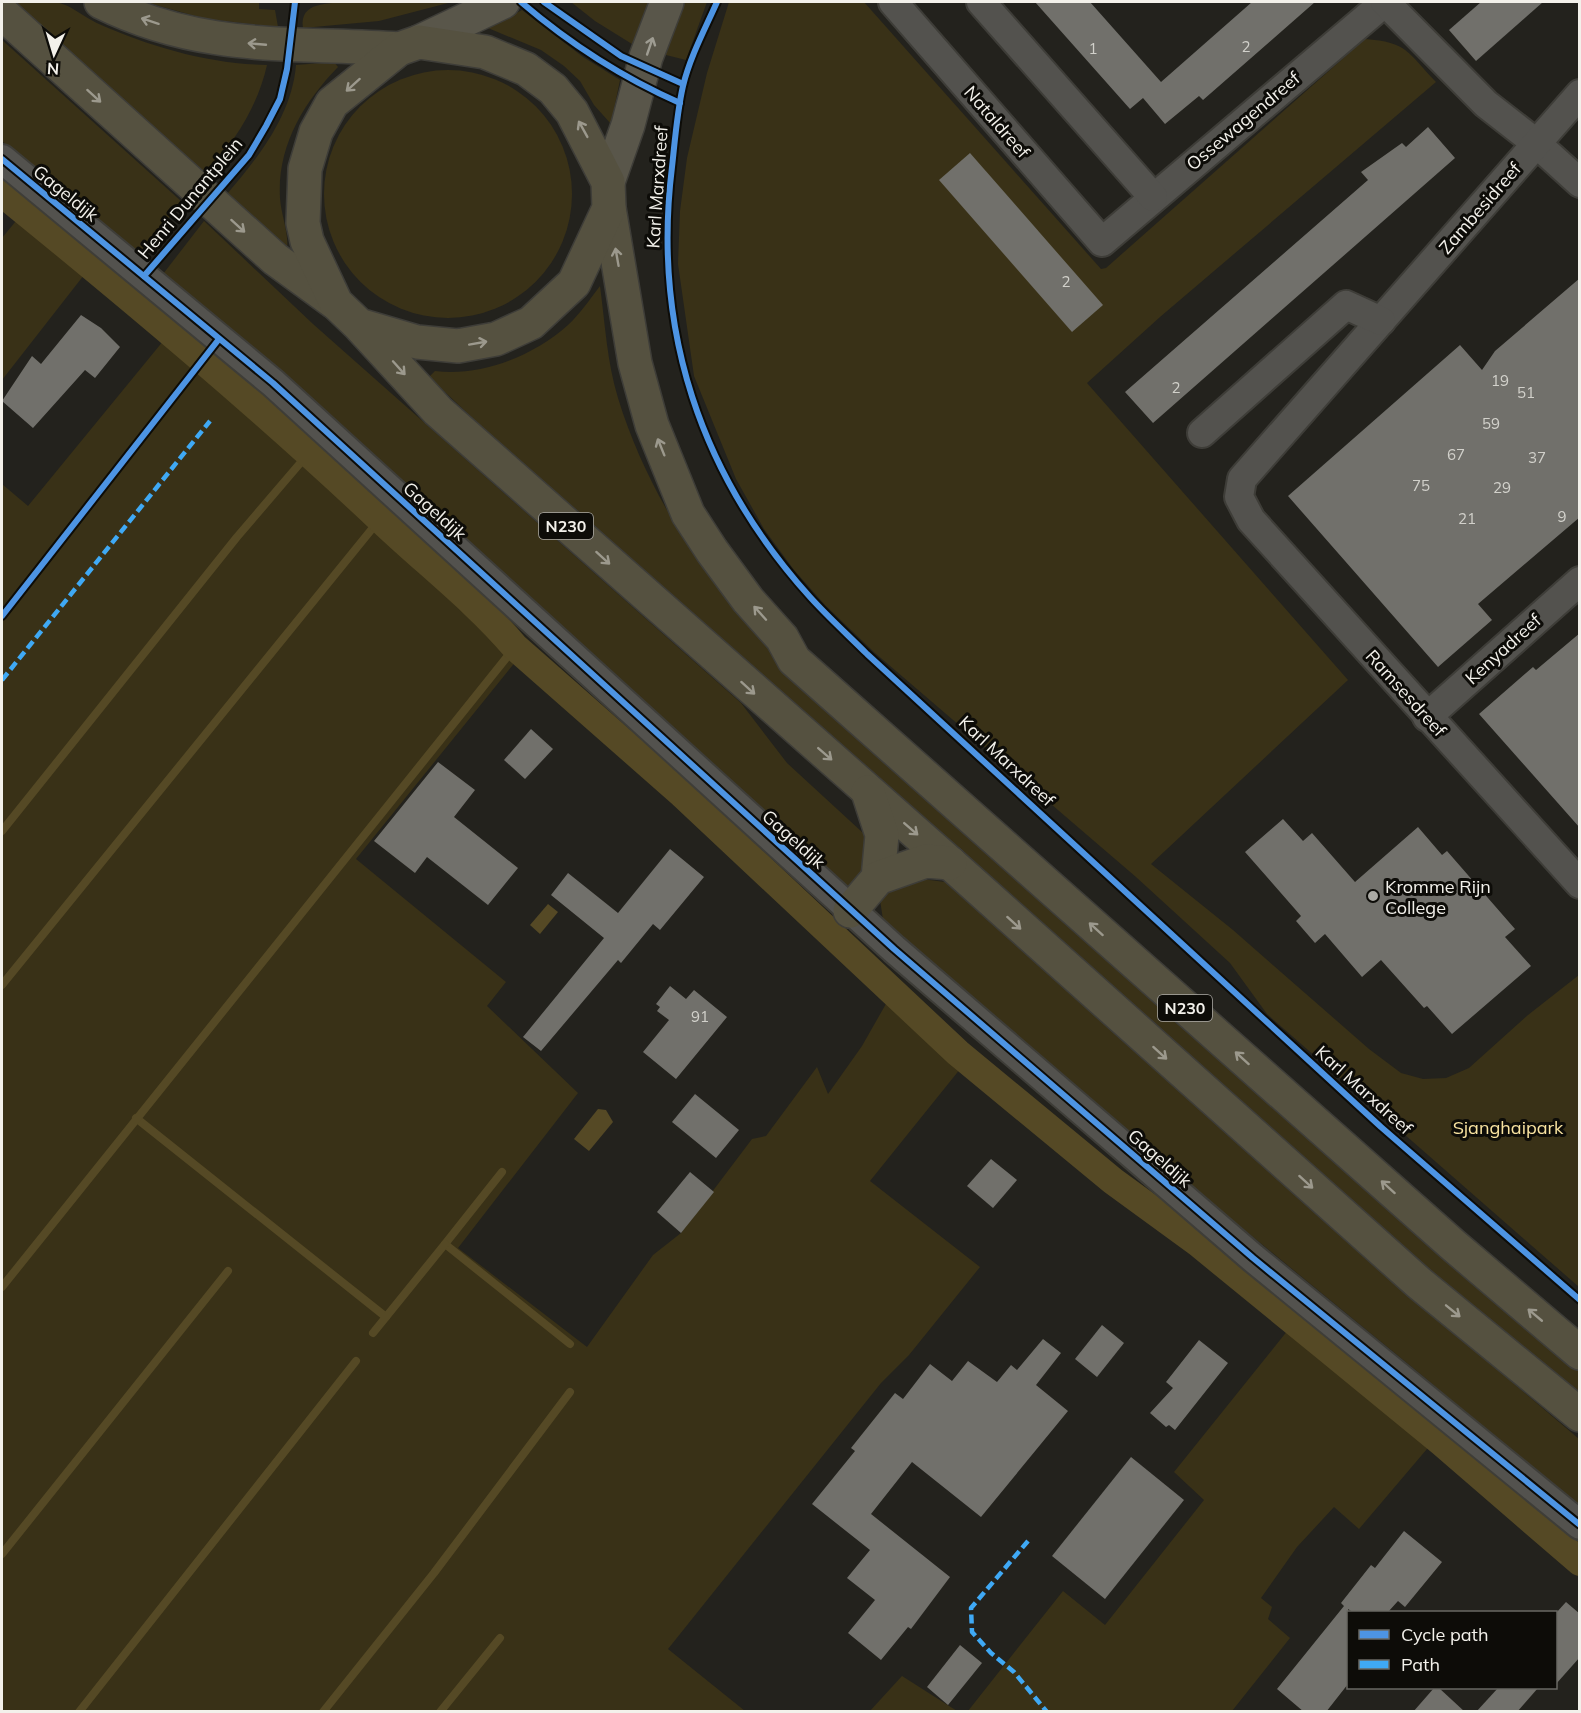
<svg xmlns="http://www.w3.org/2000/svg" width="1581" height="1713" viewBox="0 0 1581 1713" font-family="Mulish,sans-serif">
<style>
.green{fill:#393117}
.water{fill:#554925}
.lines{fill:none;stroke-linecap:round;stroke-linejoin:round}
.stream{stroke:#554925;stroke-width:8}
.canal{stroke:#554925;stroke-width:28}
.building{fill:#71706b}
.street-casing{stroke:#3e3d38;stroke-width:32}
.primary-casing{stroke:#3e3d38;stroke-width:36}
.highway-casing{stroke:#3e3d38;stroke-width:36}
.street{stroke:#53524e;stroke-width:28}
.primary{stroke:#59564a;stroke-width:33}
.highway{stroke:#555140;stroke-width:33}
.quiet{stroke:#3fa9f5;stroke-width:4.5;stroke-dasharray:9 4.5;stroke-linecap:butt}
.cycleway-casing{stroke:#0d0c08;stroke-width:10}
.cycleway{stroke:#4d94e3;stroke-width:6}
.oneway{stroke:#9c998d}
.oneway2{stroke:#9e9c92}
.poi-dot{fill:#aaa9a3;stroke:#0d0c08;stroke-width:2}
.labels{text-anchor:middle;dominant-baseline:central;stroke-width:6;stroke-linejoin:round;paint-order:stroke}
.number-label{font-size:15px;fill:#d2d1cb}
.shield{fill:#0d0c08;stroke:#aeaca7;stroke-width:1.5}
.shield-label{font-size:16px;font-weight:bold;fill:#f3f1eb}
.street-label{font-size:18px;fill:#f3f1eb;stroke:#0d0c08}
.poi-label{font-size:18px;fill:#f3f1eb;stroke:#0d0c08;text-anchor:start}
.park-label{font-size:18px;fill:#f9e3a0;stroke:#0d0c08}
</style>
<rect width="100%" height="100%" fill="#23221d"/>
<g class="green">
<path d="M 8,2 C 23,2 39,0 54,2 C 69,3 85,18 99,24 C 151,47 209,64 267,65 C 257,109 234,141 206,175 Z"/>
<polygon points="144,2 259,2 259,9 275,10 278,27 207,19"/>
<path d="M 347,2 L 452,2 L 379,21 L 303,28 C 299,1 329,4 347,2 Z"/>
<polygon points="571,2 649,2 632,44 595,21"/>
<polygon points="685,2 707,2 686,60 662,54"/>
<path d="M 729,2 L 864,2 L 1101,269 L 1106,268 L 1365,39 C 1408,42 1408,53 1436,82 L 1160,317 L 1087,383 L 1348,680 L 1151,864 L 1233,930 L 1369,1049 L 1401,1073 L 1423,1079 L 1446,1078 L 1469,1068 L 1528,1015 L 1579,975 L 1579,1287 L 1267,1014 L 1230,963 L 1136,877 L 875,653 L 825,605 L 794,570 L 764,529 L 736,479 L 694,376 L 678,264 L 680,211 L 687,158 L 707,73 Z"/>
<polygon points="522,10 583,57 620,80 611,124 594,105 580,81 564,66 541,50 488,28"/>
<polygon points="2,40 182,202 139,254 2,141"/>
<path d="M 334,62 L 338,67 C 303,103 277,147 280,198 C 281,214 289,234 287,248 L 227,194 C 258,158 292,115 296,65 Z"/>
<circle cx="448" cy="194" r="124"/>
<polygon points="2,171 108,259 100,267 2,187"/>
<polygon points="25,210 91,266 2,380 2,238"/>
<polygon points="204,221 313,324 741,703 787,763 862,832 874,847 856,885 840,886 163,274"/>
<path d="M 600,286 C 605,323 607,362 618,398 C 651,506 720,599 797,679 L 1579,1369 L 1579,1400 L 1484,1321 L 548,489 L 429,377 L 435,371 C 480,377 534,356 568,325 C 580,314 590,299 600,286 Z"/>
<polygon points="173,329 314,446 529,645 356,859 506,982 487,1006 578,1093 458,1248 587,1347 653,1255 681,1233 752,1139 766,1136 817,1067 828,1094 862,1046 895,988 973,1053 870,1181 980,1267 909,1355 881,1383 668,1649 745,1711 2,1711 2,484 28,506"/>
<polygon points="922,879 945,882 1487,1361 1579,1439 1579,1509 1424,1377 1103,1114 884,926 880,900 897,884"/>
<polygon points="1296,1320 1438,1436 1359,1529 1334,1507 1297,1547 1261,1598 1272,1607 1268,1619 1290,1638 1232,1711 968,1711 1063,1591 1105,1625 1204,1500 1174,1472"/>
<polygon points="902,1676 957,1711 870,1711"/>
</g>
<g class="water">
<polygon points="548,904 558,912 540,934 530,925"/>
<polygon points="598,1109 606,1110 613,1122 589,1151 574,1139"/>
</g>
<g class="lines">
<g class="stream">
<polyline points="2,831 237,537 308,454"/>
<polyline points="2,985 380,519"/>
<polyline points="136,1118 386,1317"/>
<polyline points="502,1172 445,1244 570,1344"/>
<polyline points="2,1287 515,647"/>
<polyline points="373,1333 445,1244"/>
<polyline points="2,1554 228,1271"/>
<polyline points="79,1712 356,1361"/>
<polyline points="323,1712 434,1573 570,1392"/>
<polyline points="440,1712 500,1638"/>
</g>
<path class="canal" d="M 2,193 C 131,298 259,405 380,519 C 425,562 475,600 515,647 L 682,794 L 958,1053 L 1113,1181 L 1198,1243 L 1324,1346 L 1441,1442 L 1580,1562"/>
</g>
<g class="building">
<polygon points="1035,2 1090,2 1161,82 1252,2 1315,2 1203,100 1199,96 1165,124 1143,98 1130,109"/>
<polygon points="1481,2 1543,2 1476,61 1449,30"/>
<polygon points="1428,127 1455,158 1153,423 1125,392 1368,180 1361,172 1402,143 1406,147"/>
<polygon points="970,153 1103,305 1072,332 939,180"/>
<polygon points="1580,278 1580,517 1478,604 1492,620 1438,667 1288,496 1460,345 1482,370 1495,351"/>
<polygon points="81,315 101,328 120,347 95,378 85,370 33,428 2,401 32,356 41,364"/>
<polygon points="1580,633 1580,828 1479,714 1533,667 1536,670"/>
<polygon points="531,729 553,749 525,779 504,760"/>
<polygon points="438,762 475,790 454,817 518,868 488,905 427,857 415,873 374,841"/>
<polygon points="1283,819 1303,841 1312,833 1355,882 1418,827 1442,855 1447,851 1515,929 1505,937 1531,966 1452,1034 1427,1006 1424,1008 1381,960 1362,977 1325,934 1315,943 1296,921 1301,916 1245,852"/>
<polygon points="670,849 704,877 660,930 653,924 621,963 618,960 541,1051 523,1037 604,938 551,895 568,873 618,913"/>
<polygon points="670,986 686,999 694,990 727,1017 676,1079 643,1052 669,1020 657,1011 660,1007 656,1004"/>
<polygon points="695,1094 739,1130 716,1158 672,1122"/>
<polygon points="991,1159 1017,1180 993,1208 967,1186"/>
<polygon points="690,1172 714,1192 681,1233 657,1212"/>
<polygon points="1102,1325 1124,1343 1097,1377 1075,1359"/>
<polygon points="1043,1339 1061,1353 1036,1385 1068,1411 981,1517 912,1462 871,1514 950,1577 911,1629 908,1627 881,1660 848,1633 875,1600 847,1578 870,1550 812,1504 855,1451 851,1448 895,1393 903,1399 930,1364 952,1381 968,1361 997,1382 1011,1365 1017,1370"/>
<polygon points="1199,1340 1228,1363 1175,1430 1169,1425 1166,1427 1150,1413 1173,1388 1166,1382"/>
<polygon points="1131,1457 1184,1500 1105,1599 1052,1556"/>
<polygon points="1404,1531 1442,1562 1405,1607 1398,1601 1388,1612 1353,1612 1348,1609 1348,1684 1326,1712 1304,1712 1277,1689 1344,1606 1341,1603 1371,1565 1375,1568"/>
<polygon points="1566,1602 1580,1614 1580,1657 1556,1684 1556,1613"/>
<polygon points="960,1645 982,1663 948,1705 927,1687"/>
<polygon points="1434,1688 1439,1688 1465,1712 1413,1712"/>
<polygon points="1498,1688 1538,1688 1517,1712 1476,1712"/>
</g>
<g class="lines">
<g class="street-casing">
<g id="street">
<polyline points="893,2 1102,242 1385,2"/>
<polyline points="981,2 1153,197"/>
<polyline points="1385,2 1486,104 1536,143 1580,183"/>
<polyline points="1580,94 1242,479 1239,497 1251,520 1580,884"/>
<polyline points="2,159 273,383 894,949 1253,1258 1580,1525"/>
<polyline points="1202,433 1346,305 1381,321"/>
<polyline points="1427,717 1580,581"/>
</g>
</g>
<g class="primary-casing">
<g id="primary">
<polyline points="419,42 503,2"/>
<polyline points="608,182 628,125 646,57 667,2"/>
</g>
</g>
<g class="highway-casing">
<g id="highway">
<path d="M 101,2 C 202,52 291,42 399,49"/>
<polyline points="2,13 275,259 334,302"/>
<polyline points="609,208 635,363 652,425 688,514 712,551 748,600 782,638 794,660 1453,1245 1580,1353"/>
<polyline points="359,325 417,342 458,346 496,339 531,323 574,283 609,208 608,182 572,112 553,89 526,69 485,52 419,42 399,49 332,103 316,132 305,169 303,223 307,241 336,303 359,325 438,411 950,863 1419,1283 1580,1415"/>
<polyline points="868,792 882,835 878,878"/>
<polyline points="850,911 878,878 926,861 950,863"/>
</g>
</g>
<use href="#street" class="street"/>
<use href="#primary" class="primary"/>
<use href="#highway" class="highway"/>
<g class="quiet">
<polyline points="2,680 210,421"/>
<polyline points="1028,1541 971,1608 972,1632 991,1653 1014,1672 1047,1712"/>
</g>
<g class="cycleway-casing">
<g id="cycleway">
<path d="M 521,2 C 570,44 621,77 680,103"/>
<polyline points="544,2 621,56 683,84"/>
<path d="M 717,2 C 705,29 690,57 683,86 C 677,112 675,140 672,167 C 652,329 700,475 810,597 C 828,617 848,635 867,654 L 1381,1127 L 1580,1300"/>
<polyline points="2,159 273,383 894,949 1253,1258 1580,1525"/>
<polyline points="144,276 249,155 266,126 280,99 287,69 295,2"/>
<polyline points="2,616 219,339"/>
</g>
</g>
<use href="#cycleway" class="cycleway"/>
</g>
<defs><path id="oneway-shaft" d="M-6 0H5M1.5-3L5.5 0L1.5 3" fill="none" stroke-width="1.6" stroke-linecap="round" stroke-linejoin="round" transform="scale(1.5)"/></defs>
<g class="oneway">
<use href="#oneway-shaft" transform="translate(150 21) rotate(-162)"/>
<use href="#oneway-shaft" transform="translate(257 44) rotate(-175)"/>
<use href="#oneway-shaft" transform="translate(353 85) rotate(138)"/>
<use href="#oneway-shaft" transform="translate(94 96) rotate(42)"/>
<use href="#oneway-shaft" transform="translate(583 129) rotate(-119)"/>
<use href="#oneway-shaft" transform="translate(238 226) rotate(42)"/>
<use href="#oneway-shaft" transform="translate(617 257) rotate(-100)"/>
<use href="#oneway-shaft" transform="translate(478 343) rotate(-10)"/>
<use href="#oneway-shaft" transform="translate(399 368) rotate(48)"/>
<use href="#oneway-shaft" transform="translate(661 447) rotate(-112)"/>
<use href="#oneway-shaft" transform="translate(603 558) rotate(42)"/>
<use href="#oneway-shaft" transform="translate(760 613) rotate(-132)"/>
<use href="#oneway-shaft" transform="translate(748 688) rotate(42)"/>
<use href="#oneway-shaft" transform="translate(825 754) rotate(41)"/>
<use href="#oneway-shaft" transform="translate(911 829) rotate(41)"/>
<use href="#oneway-shaft" transform="translate(1014 923) rotate(42)"/>
<use href="#oneway-shaft" transform="translate(1096 929) rotate(-138)"/>
<use href="#oneway-shaft" transform="translate(1160 1053) rotate(42)"/>
<use href="#oneway-shaft" transform="translate(1242 1058) rotate(-138)"/>
<use href="#oneway-shaft" transform="translate(1306 1182) rotate(42)"/>
<use href="#oneway-shaft" transform="translate(1388 1187) rotate(-138)"/>
<use href="#oneway-shaft" transform="translate(1453 1311) rotate(39)"/>
<use href="#oneway-shaft" transform="translate(1535 1315) rotate(-140)"/>
</g>
<use class="oneway2" href="#oneway-shaft" transform="translate(650 46) rotate(-71)"/>
<circle class="poi-dot" cx="1373" cy="896" r="6"/>
<g class="labels">
<g class="number-label">
<text x="1246" y="46">2</text>
<text x="1093" y="48">1</text>
<text x="1066" y="281">2</text>
<text x="1500" y="380">19</text>
<text x="1176" y="387">2</text>
<text x="1526" y="392">51</text>
<text x="1491" y="423">59</text>
<text x="1456" y="454">67</text>
<text x="1537" y="457">37</text>
<text x="1421" y="485">75</text>
<text x="1502" y="487">29</text>
<text x="1562" y="516">9</text>
<text x="1467" y="518">21</text>
<text x="700" y="1016">91</text>
</g>
<g class="shield">
<rect x="539" y="513" width="54" height="26" rx="4.5"/>
<rect x="1158" y="995" width="54" height="26" rx="4.5"/>
</g>
<g class="shield-label">
<text x="566" y="526">N230</text>
<text x="1185" y="1008">N230</text>
</g>
<g class="street-label">
<text transform="translate(1243 121) rotate(-40)">Ossewagendreef</text>
<text transform="translate(997 122) rotate(49)">Nataldreef</text>
<text transform="translate(657 187) rotate(-86)">Karl Marxdreef</text>
<text transform="translate(66 193) rotate(39)">Gageldijk</text>
<text transform="translate(190 198) rotate(-50)">Henri Dunantplein</text>
<text transform="translate(1480 208) rotate(-49)">Zambesidreef</text>
<text transform="translate(435 511) rotate(42)">Gageldijk</text>
<text transform="translate(1503 649) rotate(-42)">Kenyadreef</text>
<text transform="translate(1406 693) rotate(48)">Ramsesdreef</text>
<text transform="translate(1007 761) rotate(43)">Karl Marxdreef</text>
<text transform="translate(794 839) rotate(42)">Gageldijk</text>
<text transform="translate(1364 1090) rotate(42)">Karl Marxdreef</text>
<text transform="translate(1160 1158) rotate(41)">Gageldijk</text>
</g>
<g class="poi-label">
<text x="1385" y="886">Kromme Rijn<tspan x="1385" dy="21">College</tspan></text>
</g>
<g class="park-label">
<text x="1508" y="1127">Sjanghaipark</text>
</g>
</g>
<rect width="1581" height="1713" fill="none" stroke="#f3f1eb" stroke-width="6"/>
<rect x="1347" y="1611" width="210" height="78" fill="#0d0c08" stroke="#696863" stroke-width="1.5"/>
<rect x="1359" y="1630" width="30" height="9" fill="#4d94e3" stroke="#696863" stroke-width="1.5"/>
<text x="1401" y="1641" font-size="18" fill="#f3f1eb">Cycle path</text>
<rect x="1359" y="1660" width="30" height="9" fill="#3fa9f5" stroke="#696863" stroke-width="1.5"/>
<text x="1401" y="1671" font-size="18" fill="#f3f1eb">Path</text>
<g transform="translate(54 54) rotate(184)" stroke="#0d0c08" stroke-width="4.5" paint-order="stroke">
<path d="M0-4.5L10 22L0 15L-10 22Z" fill="#f3f1eb"/>
<text y="-9" font-size="16" font-weight="bold" text-anchor="middle" fill="#f3f1eb">N</text>
</g>
</svg>
